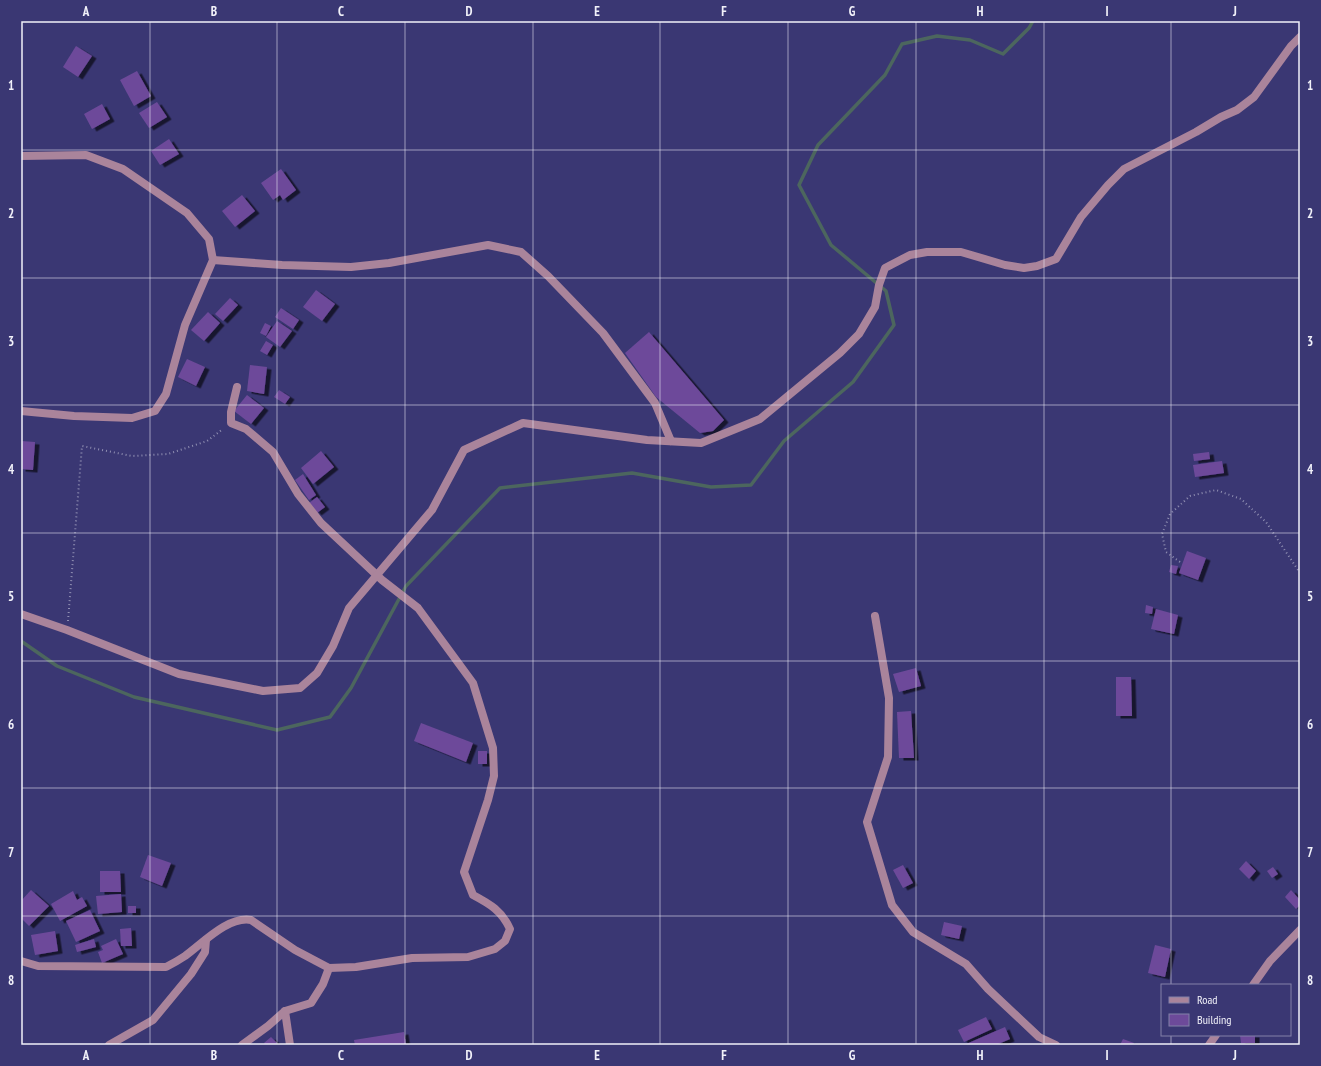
<svg xmlns="http://www.w3.org/2000/svg" width="1321" height="1066" viewBox="0 0 1321 1066" font-family="'PT Sans Narrow',sans-serif">
<style>
.lines{fill:none;stroke-linecap:round;stroke-linejoin:round}
.stream{stroke:#4c665e;stroke-width:3.5}
.building{fill:#6d4a9a;filter:url(#shadow)}
.path{stroke:#908fb2;stroke-width:2;stroke-dasharray:1 3;stroke-linecap:butt}
.minor{stroke:#aa849b;stroke-width:8}
.tertiary{stroke:#aa849b;stroke-width:8}
.grid{fill:none;stroke:#f1f1f9;stroke-width:1;stroke-opacity:0.55}
.neatline{fill:none;stroke:#f1f1f9;stroke-width:1.5}
.grid-label{font-size:13px;text-anchor:middle;font-weight:bold;fill:#f1f1f9}
</style>
<defs>
<filter id="shadow"><feDropShadow dx="4.5" dy="2.5" stdDeviation="0" flood-color="#0009"/></filter>
</defs>
<rect width="100%" height="100%" fill="#3a3773"/>
<g class="lines">
<polyline class="stream" points="21,641 57,666 134,697 277,730 330,717 351,688 406,586 500,488 632,473 711,487 751,485 784,441 853,382 894,325 886,291 831,245 799,185 818,145 885,75 902,44 937,36 970,40 1003,54 1029,28 1033,21"/>
</g>
<g class="building">
<polygon points="76,46 92,56 78,77 63,67"/>
<polygon points="137,71 151,96 134,106 120,80"/>
<polygon points="157,102 167,117 149,128 139,113"/>
<polygon points="102,104 110,119 92,129 84,114"/>
<polygon points="169,139 179,154 160,165 151,151"/>
<polygon points="281,169 296,190 283,200 280,195 273,200 261,183"/>
<polygon points="242,195 255,211 235,227 222,211"/>
<polygon points="316,290 335,304 322,321 303,307"/>
<polygon points="230,298 238,305 223,321 215,314"/>
<polygon points="281,308 299,320 293,329 275,317"/>
<polygon points="208,312 220,323 204,341 191,330"/>
<polygon points="277,321 292,331 280,347 266,337"/>
<polygon points="265,323 271,326 266,336 260,333"/>
<polygon points="649,332 724,420 713,431 700,433 656,397 625,353"/>
<polygon points="266,341 273,345 267,355 260,351"/>
<polygon points="187,359 205,367 196,386 178,377"/>
<polygon points="250,365 267,367 264,394 247,391"/>
<polygon points="279,390 290,397 285,404 274,397"/>
<polygon points="247,395 264,408 251,424 234,411"/>
<polygon points="21,441 35,442 33,470 21,469"/>
<polygon points="321,451 334,467 313,484 301,468"/>
<polygon points="1209,452 1210,459 1194,461 1193,454"/>
<polygon points="1222,461 1224,473 1195,477 1193,465"/>
<polygon points="303,474 316,495 309,500 295,480"/>
<polygon points="317,497 325,507 317,513 309,503"/>
<polygon points="1187,551 1206,558 1198,580 1179,573"/>
<polygon points="1171,565 1178,566 1176,574 1169,572"/>
<polygon points="1146,605 1153,607 1152,614 1145,613"/>
<polygon points="1156,609 1178,615 1174,634 1151,629"/>
<polygon points="916,668 921,686 899,692 893,674"/>
<polygon points="1116,677 1131,677 1132,716 1116,716"/>
<polygon points="911,711 914,758 899,758 897,712"/>
<polygon points="421,723 473,743 466,762 414,741"/>
<rect x="478" y="751" width="9" height="13"/>
<polygon points="148,855 171,863 162,886 140,877"/>
<polygon points="1246,861 1256,871 1249,879 1239,869"/>
<polygon points="903,865 913,883 903,888 893,870"/>
<polygon points="1273,867 1278,874 1272,878 1267,871"/>
<polygon points="100,871 120,871 121,892 100,892"/>
<polygon points="31,890 49,906 29,926 21,918 21,901"/>
<polygon points="1291,890 1300,900 1300,905 1296,909 1285,897"/>
<polygon points="73,891 77,900 82,897 87,906 60,921 51,904"/>
<polygon points="121,894 122,912 98,914 96,896"/>
<rect x="128" y="906" width="8" height="7"/>
<polygon points="90,910 100,931 76,942 66,921"/>
<polygon points="944,922 962,926 959,939 941,935"/>
<polygon points="131,928 132,946 121,946 120,929"/>
<polygon points="55,931 58,951 35,955 31,935"/>
<polygon points="94,939 96,947 77,952 75,945"/>
<polygon points="116,939 123,954 102,963 98,952 103,950 101,946"/>
<polygon points="1155,945 1171,949 1165,977 1148,973"/>
<polygon points="986,1017 992,1029 964,1042 958,1030"/>
<polygon points="1005,1027 1010,1039 996,1045 964,1045"/>
<polygon points="404,1032 406,1045 355,1045 354,1040"/>
<polygon points="1240,1035 1255,1035 1255,1043 1241,1043"/>
<polygon points="271,1037 277,1043 274,1045 266,1045 264,1043"/>
<polygon points="1123,1039 1134,1043 1133,1045 1120,1045"/>
</g>
<g class="lines">
<g class="path">
<polyline points="1180,562 1166,552 1162,534 1170,514 1190,496 1216,490 1241,499 1266,522 1300,573"/>
<polyline points="68,621 82,446 132,456 168,454 207,441 223,429"/>
</g>
<g class="minor">
<polyline points="213,260 282,265 351,267 389,263 488,245 521,252 548,276 603,333 655,403 671,441"/>
<polyline points="875,616 889,698 888,757 867,822 892,905 913,932 966,964 988,989 1039,1037 1056,1045"/>
<path d="M 21,961 L 38,966 L 166,967 C 172,964 179,960 185,956 C 203,943 228,916 251,920 L 295,950 L 329,968 L 356,967 L 412,958 L 468,957 L 495,949 L 505,941 L 510,929 C 502,911 490,904 473,895 L 464,872 L 488,800 L 494,776 L 493,748 L 473,683 L 418,608 L 382,580 L 321,523 L 298,494 L 273,452 L 246,429 L 231,423 L 231,412 L 237,387"/>
<polyline points="1253,985 1270,961 1300,930"/>
<polyline points="285,1011 290,1045"/>
<polyline points="109,1045 153,1020 191,974 205,952 206,940"/>
<polyline points="242,1045 268,1026 285,1011 311,1003 323,984 329,968"/>
<polyline points="1209,1045 1216,1035"/>
</g>
<g class="tertiary">
<polyline points="21,156 86,155 123,169 187,213 209,239 213,260 185,325 166,394 155,411 132,418 74,416 21,411"/>
<polyline points="21,614 67,630 179,674 263,691 300,688 317,673 333,646 349,608 432,510 464,450 523,423 647,440 701,443 760,419 840,353 859,334 875,307 879,285 885,268 910,255 927,252 961,252 1005,265 1024,268 1037,266 1056,259 1081,217 1108,185 1124,169 1196,132 1221,117 1237,110 1254,97 1291,46 1300,37"/>
</g>
</g>
<path class="grid" d="M 150,21 L 150,1045M 277,21 L 277,1045M 405,21 L 405,1045M 533,21 L 533,1045M 660,21 L 660,1045M 788,21 L 788,1045M 916,21 L 916,1045M 1044,21 L 1044,1045M 1171,21 L 1171,985M 21,150 L 1300,150M 21,278 L 1300,278M 21,405 L 1300,405M 21,533 L 1300,533M 21,661 L 1300,661M 21,788 L 1300,788M 21,916 L 1300,916M 1171,1035 L 1171,1045"/>
<rect width="1321" height="1066" fill="none" stroke="#3a3773" stroke-width="44"/>
<rect x="1161" y="984" width="130" height="52" fill="#3a3773" stroke="#8381a9"/>
<rect x="1169" y="997" width="20" height="6" fill="#aa849b" stroke="#8381a9"/>
<text x="1197" y="1004" font-size="12" fill="#f1f1f9">Road</text>
<rect x="1169" y="1014" width="20" height="12" fill="#6d4a9a" stroke="#8381a9"/>
<text x="1197" y="1024" font-size="12" fill="#f1f1f9">Building</text>
<rect x="22" y="22" width="1277" height="1022" class="neatline"/>
<g class="grid-label">
<text x="86" y="16">A</text>
<text x="214" y="16">B</text>
<text x="341" y="16">C</text>
<text x="469" y="16">D</text>
<text x="597" y="16">E</text>
<text x="724" y="16">F</text>
<text x="852" y="16">G</text>
<text x="980" y="16">H</text>
<text x="1107" y="16">I</text>
<text x="1235" y="16">J</text>
<text x="11" y="90">1</text>
<text x="1310" y="90">1</text>
<text x="11" y="218">2</text>
<text x="1310" y="218">2</text>
<text x="11" y="346">3</text>
<text x="1310" y="346">3</text>
<text x="11" y="474">4</text>
<text x="1310" y="474">4</text>
<text x="11" y="601">5</text>
<text x="1310" y="601">5</text>
<text x="11" y="729">6</text>
<text x="1310" y="729">6</text>
<text x="11" y="857">7</text>
<text x="1310" y="857">7</text>
<text x="11" y="985">8</text>
<text x="1310" y="985">8</text>
<text x="86" y="1060">A</text>
<text x="214" y="1060">B</text>
<text x="341" y="1060">C</text>
<text x="469" y="1060">D</text>
<text x="597" y="1060">E</text>
<text x="724" y="1060">F</text>
<text x="852" y="1060">G</text>
<text x="980" y="1060">H</text>
<text x="1107" y="1060">I</text>
<text x="1235" y="1060">J</text>
</g>
</svg>
